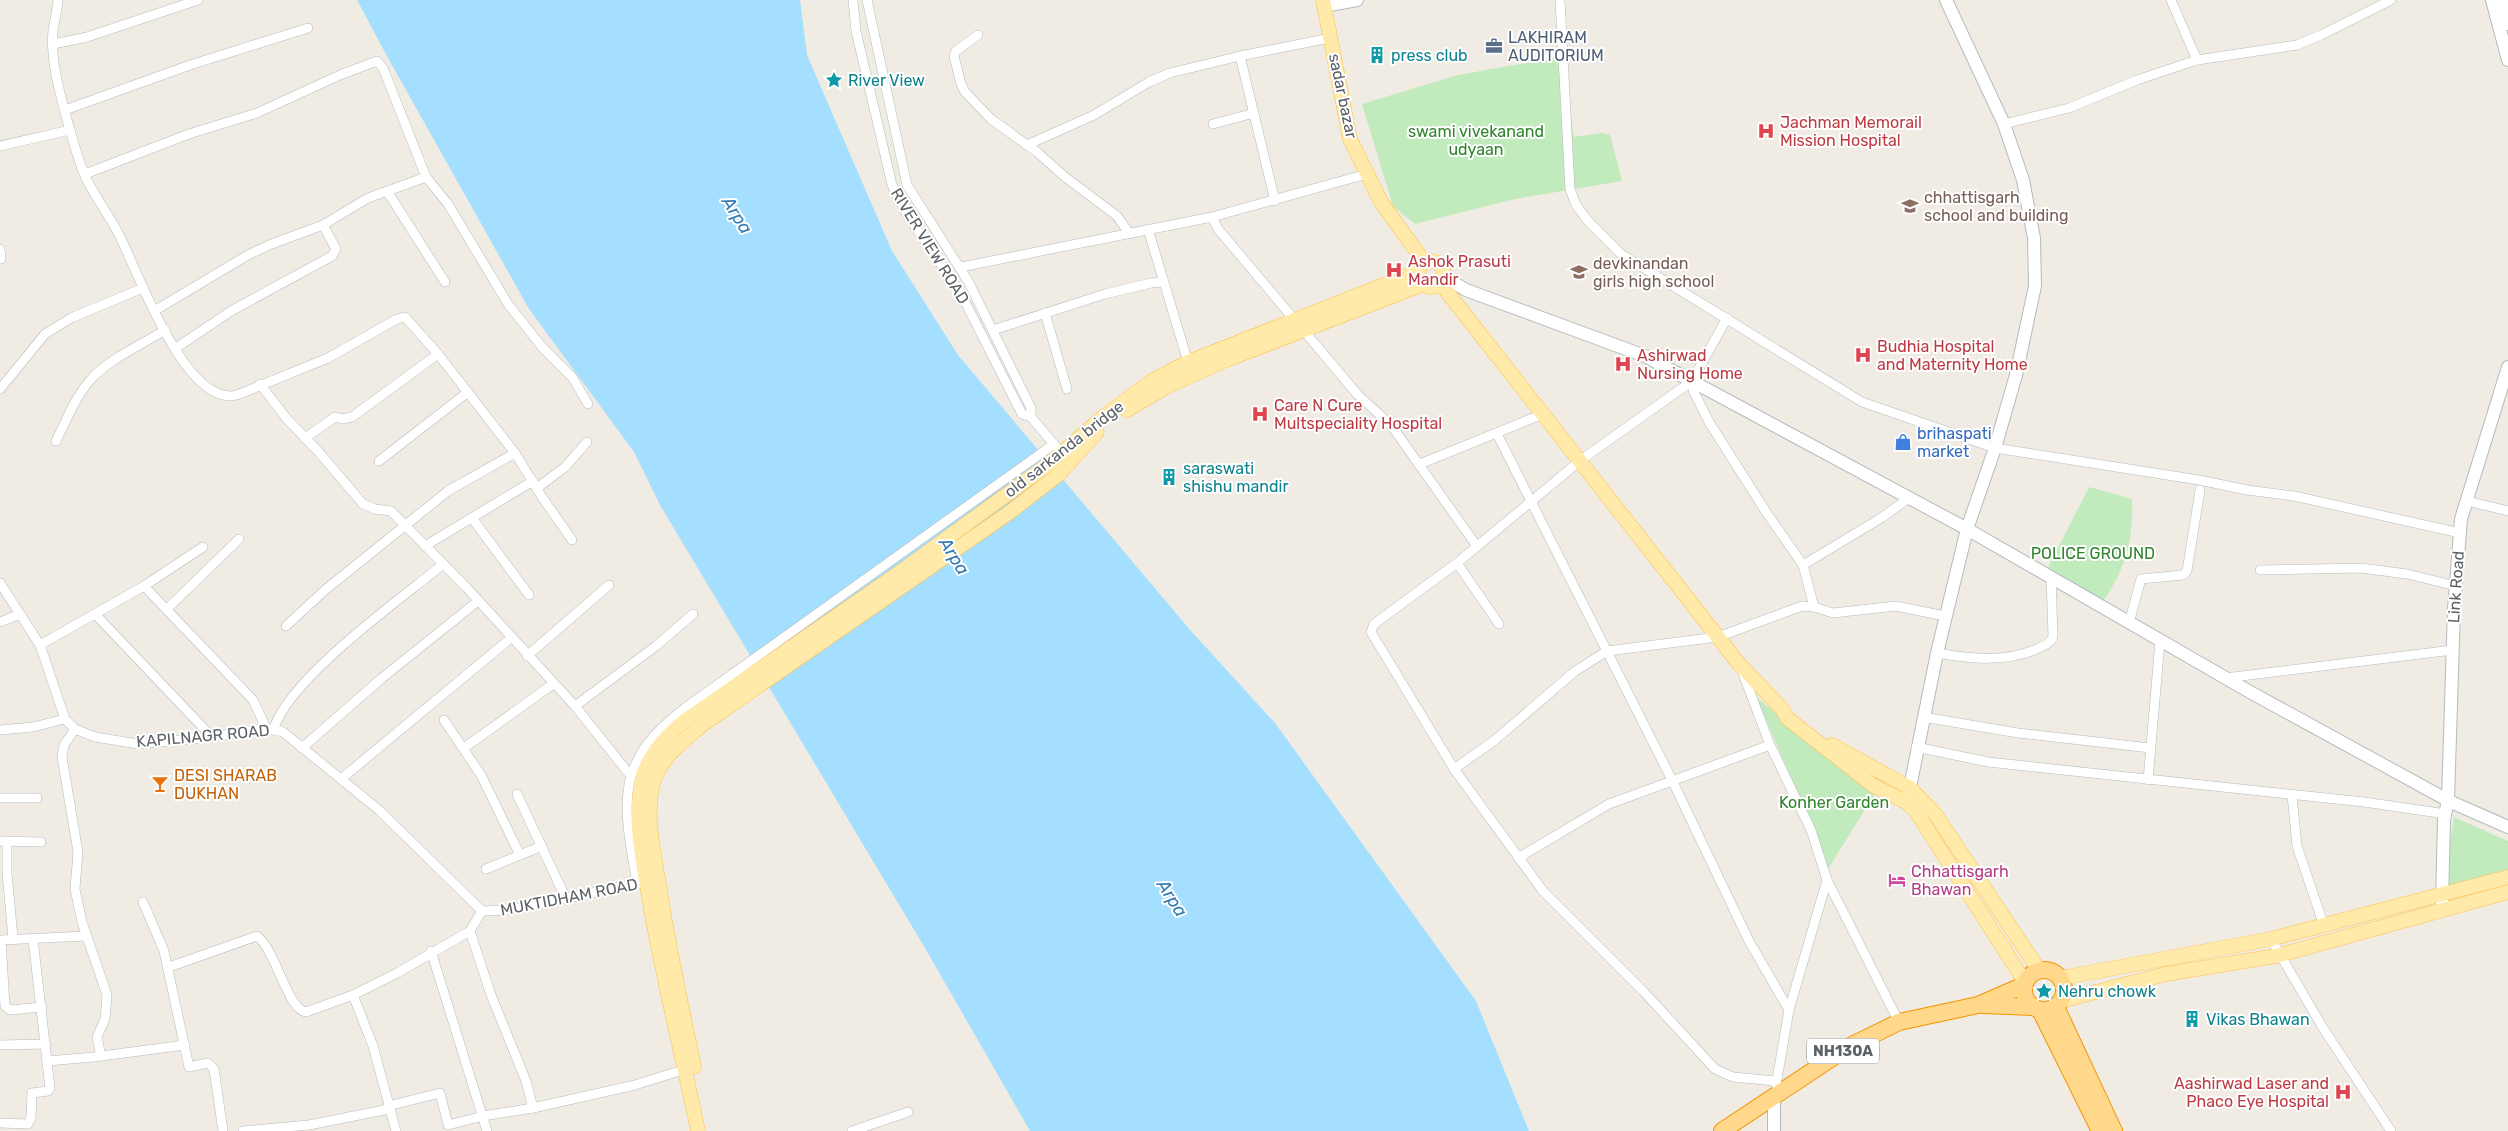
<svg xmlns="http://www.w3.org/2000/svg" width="2508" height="1131" viewBox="0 0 2508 1131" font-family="Rubik,sans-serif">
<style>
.green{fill:#c1eabd}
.water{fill:#a4dfff}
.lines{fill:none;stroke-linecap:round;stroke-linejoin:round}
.street-casing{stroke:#b6babf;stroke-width:10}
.secondary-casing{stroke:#b5babf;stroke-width:14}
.primary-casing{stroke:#ffbf4d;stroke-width:15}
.highway-casing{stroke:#f39400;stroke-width:18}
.street{stroke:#fff;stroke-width:9}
.secondary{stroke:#fff;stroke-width:12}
.primary{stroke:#ffeaa9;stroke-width:14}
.highway{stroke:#ffd88b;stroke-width:16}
.labels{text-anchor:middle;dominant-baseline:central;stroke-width:4;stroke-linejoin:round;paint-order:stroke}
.shield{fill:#fff;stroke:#8c9094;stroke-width:1}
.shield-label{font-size:15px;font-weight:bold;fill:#5b6166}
.service-label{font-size:16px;fill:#4e5e75;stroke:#fff;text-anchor:start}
.culture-label{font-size:16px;fill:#0d838f;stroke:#fff;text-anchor:start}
.street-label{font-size:16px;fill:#5b6166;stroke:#fff}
.health-label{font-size:16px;fill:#be3a42;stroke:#fff;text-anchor:start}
.park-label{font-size:16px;fill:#2f842c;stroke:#fff}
.education-label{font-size:16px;fill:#785e54;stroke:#fff;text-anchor:start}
.shop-label{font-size:16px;fill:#366cbe;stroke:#fff;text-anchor:start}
.food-label{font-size:16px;fill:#c56008;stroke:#fff;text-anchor:start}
.hotel-label{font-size:16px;fill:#b23c85;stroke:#fff;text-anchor:start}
.water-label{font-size:18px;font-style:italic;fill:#347bb2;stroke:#fff}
</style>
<rect width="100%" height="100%" fill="#f0ece3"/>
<g class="green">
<polygon points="1561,57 1574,137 1602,133 1610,135 1622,181 1515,199 1415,224 1393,206 1362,104 1458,75"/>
<path d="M 2089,487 L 2132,499 C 2133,540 2127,565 2104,600 L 2047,570 Z"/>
<polygon points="1756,697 1874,795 1828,869 1802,802"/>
<polygon points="2454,817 2508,841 2508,870 2443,888"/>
</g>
<polygon class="water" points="357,0 800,0 807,55 892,251 958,355 1191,631 1275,723 1476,1001 1529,1131 1030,1131 925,948 660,505 634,452 529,309 388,58"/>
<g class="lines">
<g class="street-casing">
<g id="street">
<path d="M 58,0 C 57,10 55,20 53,30 C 50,59 60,95 68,123 C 74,143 79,166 89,184 C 100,204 114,222 123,243 C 140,278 187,408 237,395 L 328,358 L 397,319 L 405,317 L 438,354 L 515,453 L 542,497 L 572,540"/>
<polyline points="853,0 856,31 892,185 906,213 961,294 1022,414 1031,417 1058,449"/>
<polyline points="867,0 907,185 968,281 1031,408 1031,417"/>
<polyline points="1560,0 1570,189 1576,205 1588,221 1621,254 1862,402 1995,448 2199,480 2247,490 2294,496 2460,533"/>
<polyline points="2171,0 2197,60"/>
<polyline points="978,35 956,51 954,56 961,84 965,92 991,119 1037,152 1065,177 1117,216 1129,233"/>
<polyline points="53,44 87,37 198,0"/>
<polyline points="1240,56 1275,201"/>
<polyline points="65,110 190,65 308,28"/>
<polyline points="1213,124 1254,113"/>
<polyline points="2004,124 2069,108 2137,80 2197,60 2297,45 2321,35 2391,0"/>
<polyline points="1027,145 1094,115 1149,82 1170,73 1240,56 1330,38"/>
<polyline points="0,146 70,130"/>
<polyline points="85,174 189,134 257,113 340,75 377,61 383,68 426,177 448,204 508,304 542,347 572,377 588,404"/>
<polyline points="387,191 445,282"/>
<polyline points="1212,217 1218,229 1358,395 1391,425 1476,545"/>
<polyline points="1148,229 1188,362"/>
<polyline points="0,249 1,259"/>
<polyline points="961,267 1212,217 1367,174"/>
<polyline points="154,311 248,255 269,245 323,225 368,198 426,177"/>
<polyline points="1045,313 1067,389"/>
<polyline points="1727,318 1692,381 1581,460 1457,563 1374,624 1371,632 1454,769 1543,891 1644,992 1715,1069 1733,1077 1776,1081"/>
<polyline points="993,330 1105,294 1151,283 1163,282"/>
<polyline points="176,348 231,311 332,256 336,249 323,225"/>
<polyline points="1692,381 1693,390 1709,422 1766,512 1803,565 1814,607"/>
<polyline points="260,384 287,419 317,450 363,504 375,509 391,511 467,588 575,706 630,775"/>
<polyline points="0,389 45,334 71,318 143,288"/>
<polyline points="1497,434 1672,780 1749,941 1789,1010"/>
<polyline points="305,438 335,417 342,419 352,417 438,354"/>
<path d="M 56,441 C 67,419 76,395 93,377 C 113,357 141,345 165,330"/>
<polyline points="379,461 468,392"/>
<polyline points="1420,464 1543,414"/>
<polyline points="537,488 565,467 587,442"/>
<polyline points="2467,501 2508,511"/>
<polyline points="472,518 529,595"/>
<polyline points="425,546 533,481"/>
<polyline points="1457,563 1499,624"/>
<polyline points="1803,565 1881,518 1909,498"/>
<polyline points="2260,570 2361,568 2407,574 2456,586"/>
<polyline points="0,583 40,645 65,719 75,729 95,737 138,744 212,737 266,728 283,732 379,810 482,911 510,910 649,881"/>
<polyline points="144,586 253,700 266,728"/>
<polyline points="167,609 239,539"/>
<polyline points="95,614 212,737"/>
<polyline points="0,622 20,614"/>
<polyline points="2129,623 2141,579 2183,575 2187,571 2200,490"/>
<polyline points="286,626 325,590 448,491 515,453"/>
<polyline points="40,645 144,586 203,547"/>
<path d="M 1937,653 C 1971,659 2006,663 2039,648 C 2045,645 2051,643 2053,636 L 2051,577"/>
<polyline points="527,656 609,585"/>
<polyline points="1742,671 1770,745 1811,830 1827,880 1789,1010 1776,1085"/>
<polyline points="2225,678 2453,650"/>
<polyline points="575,706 656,646 693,614"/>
<polyline points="1923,717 2018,733 2150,748"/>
<polyline points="444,720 481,775 520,855"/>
<path d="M 274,728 C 291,677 398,601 442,565"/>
<polyline points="75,729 64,745 62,757 78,852 75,889 82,922 107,995 105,1019 97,1037 101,1056"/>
<polyline points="0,730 33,727 65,719"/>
<polyline points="1916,747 1988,762 2364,802 2446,814"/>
<polyline points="302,748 382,678 478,601"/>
<polyline points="464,748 553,684"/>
<polyline points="1454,769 1495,740 1574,672 1607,651 1718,637 1802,606 1814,607 1833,613 1896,606 1945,616"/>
<polyline points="341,779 511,638"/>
<polyline points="2148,780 2160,641"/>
<polyline points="517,794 566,899"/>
<polyline points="2292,795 2297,846 2324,926"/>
<polyline points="0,798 37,798"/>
<polyline points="0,841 41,842"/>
<polyline points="7,841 7,873 13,938"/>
<polyline points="1518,858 1609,804 1770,745"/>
<polyline points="486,869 542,846"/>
<polyline points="1827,880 1899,1022"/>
<path d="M 637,883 C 623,804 613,762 685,708 L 1054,444"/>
<polyline points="143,902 164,951 189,1067 208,1063 214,1069 223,1131"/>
<polyline points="470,931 491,995 526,1081 533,1108"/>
<polyline points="2271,939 2323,1028 2391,1131"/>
<polyline points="431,951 487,1131"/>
<path d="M 169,967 L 257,936 C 276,950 287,1009 306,1012 L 353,995 L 397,973 L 470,931 L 482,911"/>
<polyline points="353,995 373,1046 396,1131"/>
<polyline points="42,1007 10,1010 5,1006 1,940 87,936"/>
<polyline points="0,1045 46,1044"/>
<polyline points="47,1061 94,1057 185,1045"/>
<polyline points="388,1106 440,1093 448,1125 483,1116 533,1108 635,1085 689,1068"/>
<polyline points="0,1123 28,1124 31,1118 32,1093 48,1091 50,1088 33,939"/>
<polyline points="243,1131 309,1125 389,1109"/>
<polyline points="852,1131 908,1112"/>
</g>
</g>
<g class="secondary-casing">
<g id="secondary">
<polyline points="2492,0 2508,60"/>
<polyline points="2502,0 2508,24"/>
<polyline points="1324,6 1357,0"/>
<polyline points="1444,277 1466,290 1645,356 1967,529 2250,692 2451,802 2508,827"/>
<polyline points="1908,797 1937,653 1967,529 1995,448 2016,375 2035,286 2034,238 2023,180 2004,124 1946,0"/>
<polyline points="2442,903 2444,820 2448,800 2454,609 2461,519 2508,367"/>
<polyline points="1774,1097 1774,1131"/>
</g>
</g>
<g class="primary-casing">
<g id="primary">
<polyline points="1323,0 1350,139 1381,202 1425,263"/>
<circle cx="1431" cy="274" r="13"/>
<polyline points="1440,283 1739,664 1783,710 1787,718 1874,786 1906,802 1915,810 2025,982"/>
<polyline points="1127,410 1166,387 1226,360 1424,284"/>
<polyline points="1832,745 1910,788 1935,814 2039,970"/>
<polyline points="2061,978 2271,939 2508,877"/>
<polyline points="2061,1001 2166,974 2276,956 2508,892"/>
<path d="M 694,1067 C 682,1008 669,950 660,891 C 655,858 642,806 656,775 C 665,754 686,739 702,725 L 1010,512 L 1059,474 L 1097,432"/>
<path d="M 698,1131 C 682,1053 662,976 649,897 C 642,857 633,815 643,776 C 650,753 668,734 686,720 L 903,570 L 1050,463 L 1103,417 L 1152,381 L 1188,362 L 1419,271"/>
</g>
</g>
<g class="highway-casing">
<g id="highway">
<circle cx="2044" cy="990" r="20"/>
<polyline points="1983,1005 2033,1007"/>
<polyline points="2056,1007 2114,1131"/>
<polyline points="2040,1010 2100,1131"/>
<polyline points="1722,1131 1850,1046 1899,1022 1978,1005 2024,985"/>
</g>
</g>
<use href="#street" class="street"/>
<use href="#secondary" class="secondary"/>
<use href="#primary" class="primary"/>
<use href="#highway" class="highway"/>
</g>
<defs>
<g id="office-bare" transform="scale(1.35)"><path d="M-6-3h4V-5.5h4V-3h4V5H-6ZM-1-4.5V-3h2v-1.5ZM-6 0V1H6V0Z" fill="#5c6f8a" stroke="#fff" stroke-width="2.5" paint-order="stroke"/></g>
<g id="building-bare" transform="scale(1.35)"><path d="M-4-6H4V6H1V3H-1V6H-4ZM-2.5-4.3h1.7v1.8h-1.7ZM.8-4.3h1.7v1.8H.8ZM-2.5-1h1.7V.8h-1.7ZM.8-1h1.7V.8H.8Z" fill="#0f9aa8" stroke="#fff" stroke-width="2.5" paint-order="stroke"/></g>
<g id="sight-bare" transform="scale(1.35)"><path d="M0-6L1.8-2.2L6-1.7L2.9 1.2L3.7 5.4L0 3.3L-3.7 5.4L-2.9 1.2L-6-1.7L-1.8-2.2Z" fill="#0f9aa8" stroke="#fff" stroke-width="2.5" paint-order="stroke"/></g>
<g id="hospital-bare" transform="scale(1.35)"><path d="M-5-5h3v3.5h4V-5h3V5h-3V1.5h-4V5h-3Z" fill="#e0444e" stroke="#fff" stroke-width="2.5" paint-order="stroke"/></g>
<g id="school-bare" transform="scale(1.35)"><path d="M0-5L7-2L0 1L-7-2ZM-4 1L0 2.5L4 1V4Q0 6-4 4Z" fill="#8d6e63" stroke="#fff" stroke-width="2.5" paint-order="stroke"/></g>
<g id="shop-bare" transform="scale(1.35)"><path d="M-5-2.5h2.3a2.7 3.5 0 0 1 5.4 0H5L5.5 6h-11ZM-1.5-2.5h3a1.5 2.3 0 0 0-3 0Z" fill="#3f7fe0" stroke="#fff" stroke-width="2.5" paint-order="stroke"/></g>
<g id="bar-bare" transform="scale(1.35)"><path d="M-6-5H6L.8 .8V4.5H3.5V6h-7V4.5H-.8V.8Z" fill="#e8710a" stroke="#fff" stroke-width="2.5" paint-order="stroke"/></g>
<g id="hotel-bare" transform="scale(1.35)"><path d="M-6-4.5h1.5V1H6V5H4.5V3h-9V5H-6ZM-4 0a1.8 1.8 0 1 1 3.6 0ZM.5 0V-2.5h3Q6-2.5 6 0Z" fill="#d1479c" stroke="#fff" stroke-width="2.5" paint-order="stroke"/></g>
</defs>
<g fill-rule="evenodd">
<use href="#office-bare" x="1494" y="46"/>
<use href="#building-bare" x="1377" y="55"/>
<use href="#sight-bare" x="834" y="80"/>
<use href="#hospital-bare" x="1766" y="131"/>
<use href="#school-bare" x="1910" y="206"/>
<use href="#hospital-bare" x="1394" y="270"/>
<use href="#school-bare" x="1579" y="272"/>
<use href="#hospital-bare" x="1863" y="355"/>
<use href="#hospital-bare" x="1623" y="364"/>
<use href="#hospital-bare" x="1260" y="414"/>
<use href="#shop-bare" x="1903" y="442"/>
<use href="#building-bare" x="1169" y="477"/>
<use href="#bar-bare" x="160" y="784"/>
<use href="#hotel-bare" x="1897" y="880"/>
<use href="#sight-bare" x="2044" y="991"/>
<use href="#building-bare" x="2192" y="1019"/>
<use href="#hospital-bare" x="2343" y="1092"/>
</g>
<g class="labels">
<rect class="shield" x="1807" y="1038.5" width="72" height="25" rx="4"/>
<g class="shield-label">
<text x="1843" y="1051">NH130A</text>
</g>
<g class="service-label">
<text x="1508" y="37">LAKHIRAM<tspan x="1508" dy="18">AUDITORIUM</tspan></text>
</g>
<g class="culture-label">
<text x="1391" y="55">press club</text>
<text x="848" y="80">River View</text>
<text x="1183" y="468">saraswati<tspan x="1183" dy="18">shishu mandir</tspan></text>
<text x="2058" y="991">Nehru chowk</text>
<text x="2206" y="1019">Vikas Bhawan</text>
</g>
<g class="street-label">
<text transform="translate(1343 96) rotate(78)">sadar bazar</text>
<text transform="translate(930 246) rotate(58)">RIVER VIEW ROAD</text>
<text transform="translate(1064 449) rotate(-38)">old sarkanda bridge</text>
<text transform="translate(2456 587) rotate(-86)">Link Road</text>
<text transform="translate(203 736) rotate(-5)">KAPILNAGR ROAD</text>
<text transform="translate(569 897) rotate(-11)">MUKTIDHAM ROAD</text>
</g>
<g class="health-label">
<text x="1780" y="122">Jachman Memorail<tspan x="1780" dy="18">Mission Hospital</tspan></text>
<text x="1408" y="261">Ashok Prasuti<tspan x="1408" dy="18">Mandir</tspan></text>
<text x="1877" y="346">Budhia Hospital<tspan x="1877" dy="18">and Maternity Home</tspan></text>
<text x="1637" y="355">Ashirwad<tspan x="1637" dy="18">Nursing Home</tspan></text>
<text x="1274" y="405">Care N Cure<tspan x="1274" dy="18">Multspeciality Hospital</tspan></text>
<text x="2329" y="1083" text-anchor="end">Aashirwad Laser and<tspan x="2329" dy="18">Phaco Eye Hospital</tspan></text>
</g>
<g class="park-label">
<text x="1476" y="131">swami vivekanand<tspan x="1476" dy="18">udyaan</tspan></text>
<text x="2093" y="553">POLICE GROUND</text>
<text x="1834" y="802">Konher Garden</text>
</g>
<g class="education-label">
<text x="1924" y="197">chhattisgarh<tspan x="1924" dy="18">school and building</tspan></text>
<text x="1593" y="263">devkinandan<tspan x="1593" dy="18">girls high school</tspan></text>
</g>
<g class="shop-label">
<text x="1917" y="433">brihaspati<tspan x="1917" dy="18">market</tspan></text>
</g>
<g class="food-label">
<text x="174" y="775">DESI SHARAB<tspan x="174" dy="18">DUKHAN</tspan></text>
</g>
<g class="hotel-label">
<text x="1911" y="871">Chhattisgarh<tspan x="1911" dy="18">Bhawan</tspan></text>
</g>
<g class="water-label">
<text transform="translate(737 215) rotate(58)">Arpa</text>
<text transform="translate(954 556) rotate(58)">Arpa</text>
<text transform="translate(1172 898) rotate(58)">Arpa</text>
</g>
</g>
</svg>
